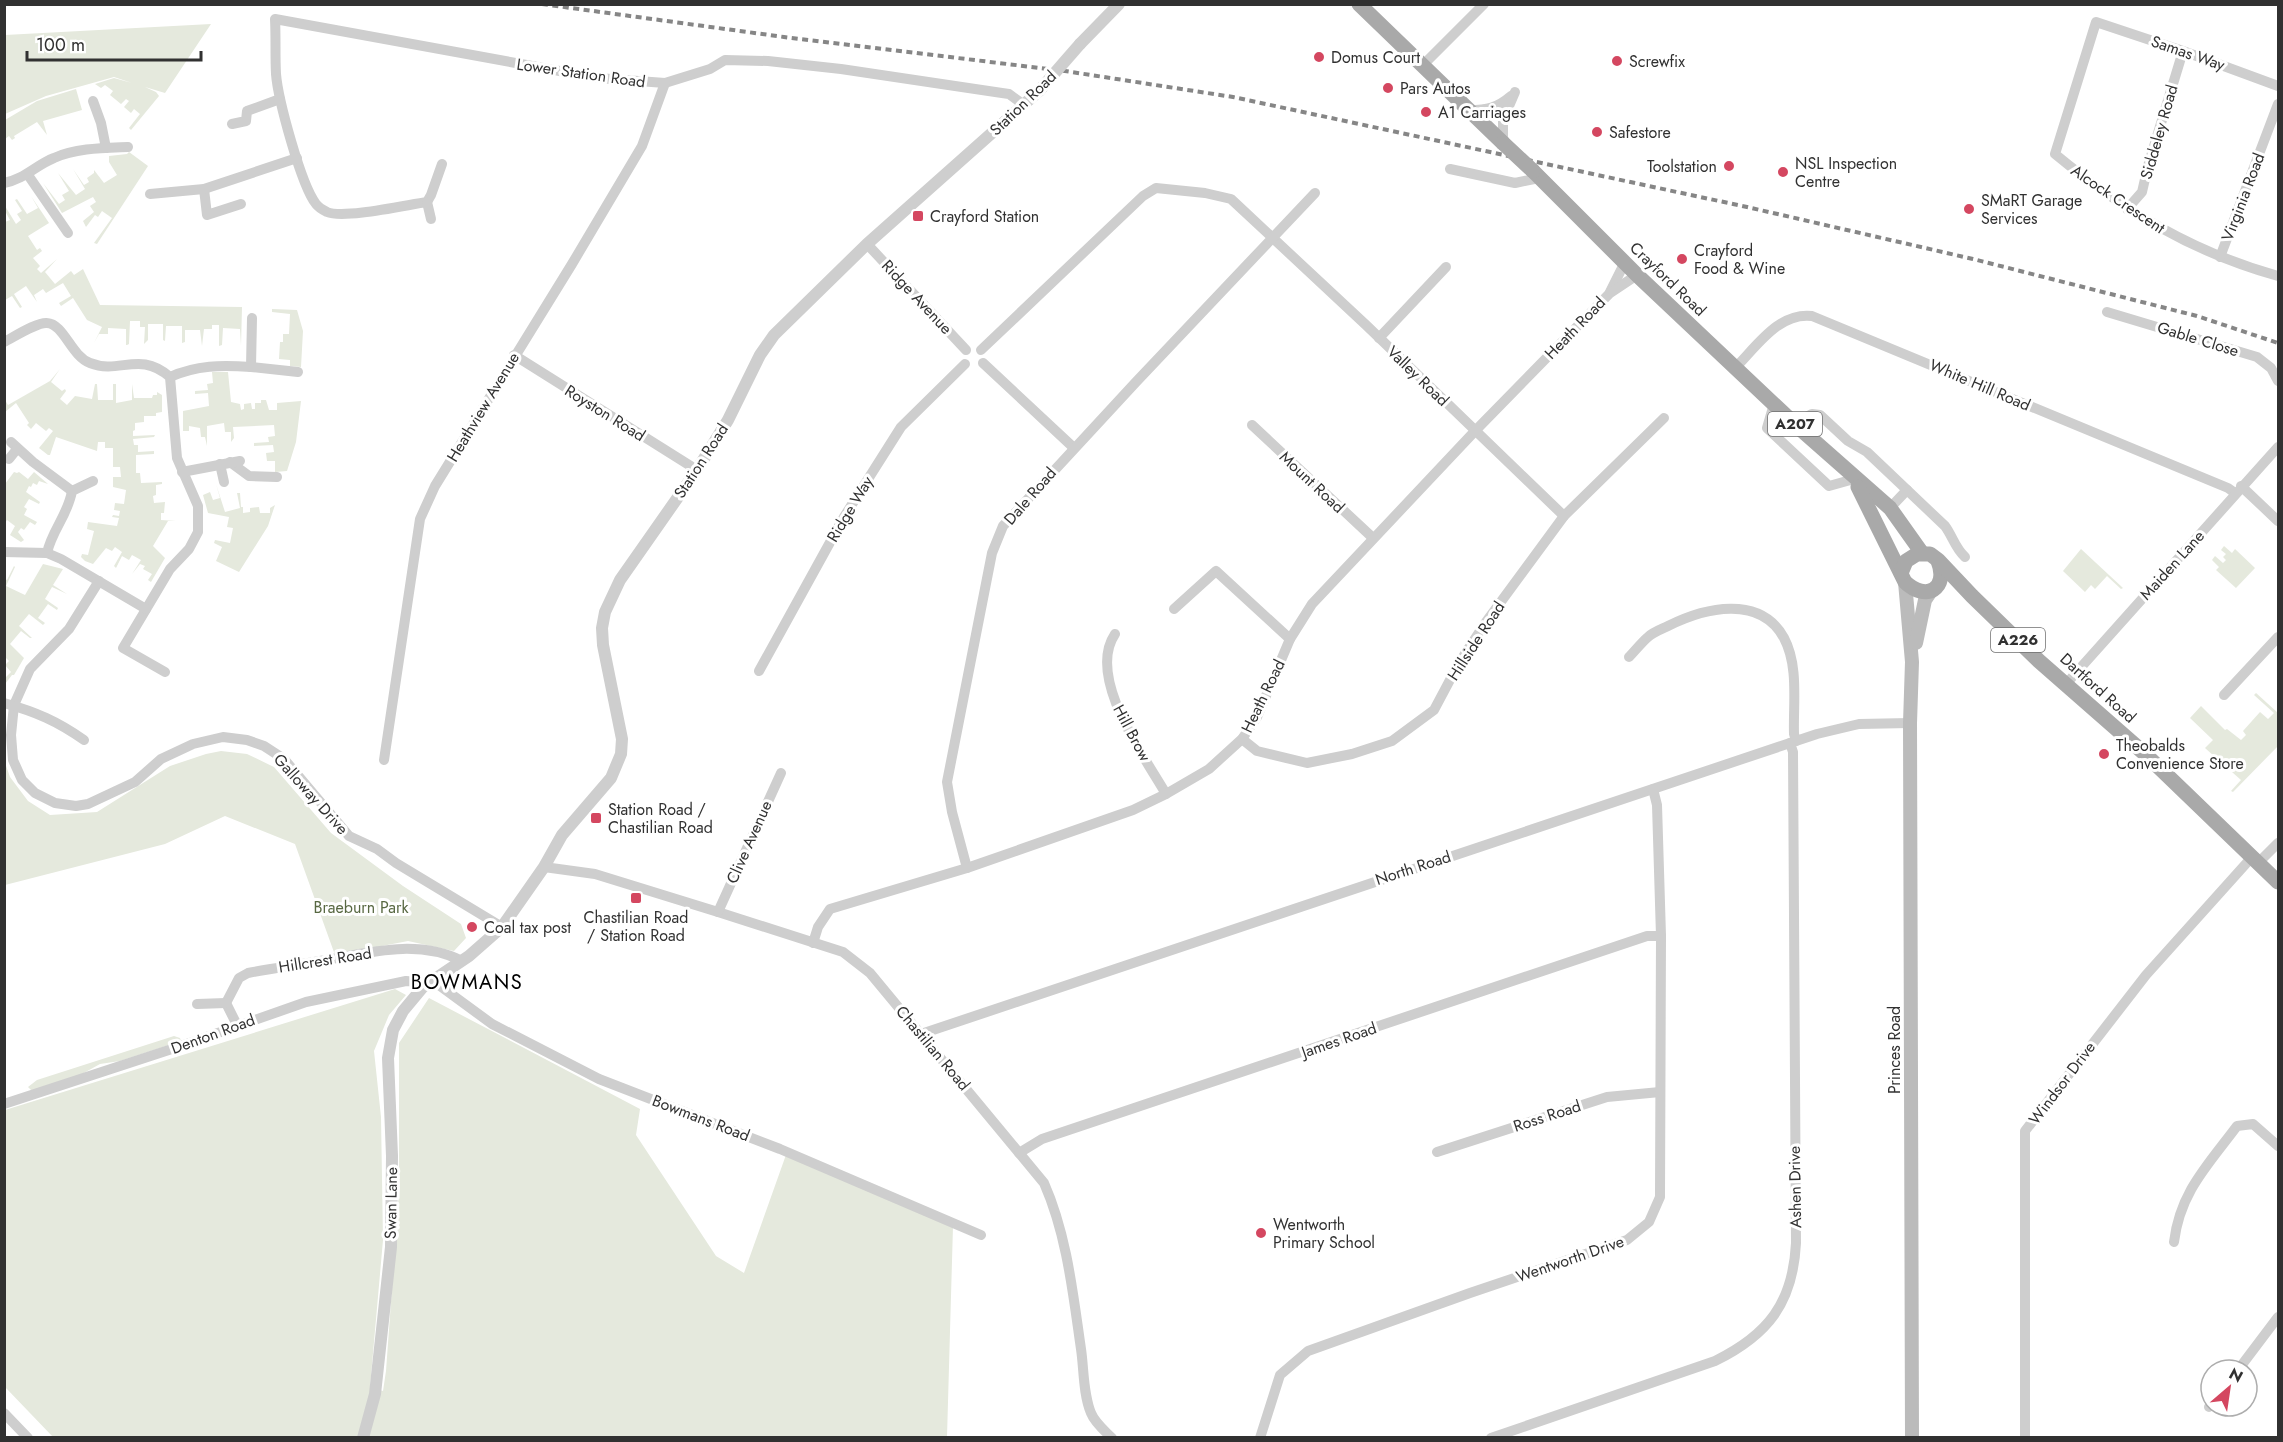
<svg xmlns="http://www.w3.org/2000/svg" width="2283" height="1442" viewBox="0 0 2283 1442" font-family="Jost,sans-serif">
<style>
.green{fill:#e5e9dd}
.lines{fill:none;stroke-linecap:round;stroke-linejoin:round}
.minor{stroke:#cecece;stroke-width:10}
.tertiary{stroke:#cecece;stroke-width:12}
.secondary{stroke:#bbb;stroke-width:14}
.primary{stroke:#a9a9a9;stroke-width:15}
.rail{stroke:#868686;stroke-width:4;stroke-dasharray:6 4.5;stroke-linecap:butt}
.tertiary-bridge{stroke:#cecece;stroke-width:12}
.primary-bridge{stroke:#a9a9a9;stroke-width:15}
.poi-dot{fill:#d44760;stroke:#fff;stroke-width:2}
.labels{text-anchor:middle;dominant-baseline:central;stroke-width:6;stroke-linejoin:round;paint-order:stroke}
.shield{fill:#fff;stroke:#6f6f6f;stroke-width:1.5}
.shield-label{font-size:15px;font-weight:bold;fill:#313131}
.street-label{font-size:16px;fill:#313131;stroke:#fff}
.poi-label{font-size:16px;fill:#313131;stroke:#fff;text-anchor:start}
.park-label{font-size:16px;fill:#586842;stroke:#fff}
.quarter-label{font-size:20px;letter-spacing:1.5px;fill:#000;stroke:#fff}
</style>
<rect width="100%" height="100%" fill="#fff"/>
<g class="green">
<polygon points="211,24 165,93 145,87 156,92 159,96 131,130 129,128 140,114 134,109 131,113 124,107 129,101 126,99 121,104 110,95 113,91 105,85 101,88 95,84 114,78 132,83 114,77 46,96 5,114 5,35"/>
<polygon points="76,89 82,110 43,121 47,135 37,122 14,136 15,138 12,140 9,136 5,139 5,120 37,101"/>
<polygon points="129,152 148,166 97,244 94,243 112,218 102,211 98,217 95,215 86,227 83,221 94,212 90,206 96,202 93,197 62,213 43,183 59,204 65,200 62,195 69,191 58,173 76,195 85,189 73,169 84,185 89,182 87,178 94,173 94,170 104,183 117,175 109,162 109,156 127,154"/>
<polygon points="31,196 49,223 28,236 37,250 40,248 42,251 33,258 40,266 37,269 41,273 57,259 45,272 55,284 71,271 74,275 83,269 100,305 242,307 241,346 240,329 223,328 222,345 219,346 219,325 212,325 212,329 204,329 202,346 200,330 185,330 185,342 182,343 182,326 166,326 165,341 163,340 163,324 148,324 148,340 144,344 145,327 140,327 140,321 130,321 129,344 127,345 126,345 126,329 108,328 108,334 99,334 94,343 102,327 87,320 73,298 61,306 59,303 71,296 63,283 46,293 43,289 34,295 37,302 26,286 14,294 22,307 20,308 12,296 5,300 5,222 10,220 5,211 5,206 16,224 21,220 17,214 22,211 15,200 17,199 27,214 38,208"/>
<polygon points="272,309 297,310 303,331 301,367 290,366 290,360 279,359 280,342 283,342 283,334 289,334 290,314 272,312"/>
<polygon points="60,369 51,382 62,391 65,389 66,391 60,399 67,405 75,396 92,399 95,384 97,384 98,400 113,400 113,384 116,384 116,403 132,400 132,384 134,398 152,398 153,395 157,395 157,392 162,395 162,412 156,413 156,416 144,416 144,422 135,423 135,430 133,431 133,436 155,435 154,437 133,439 134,445 138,445 138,452 154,451 154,454 136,455 136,473 140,473 141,483 162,482 162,484 156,485 156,495 153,496 154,503 165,502 164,513 161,513 161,520 176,521 168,521 153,546 165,558 151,582 148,580 152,574 143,569 145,566 140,564 132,574 141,560 132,555 129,560 122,556 116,568 114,566 122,552 115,547 112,551 106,548 93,564 85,561 81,557 82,554 88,555 94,531 87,529 88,522 117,526 119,518 112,517 113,515 119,516 120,511 114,510 115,503 124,504 126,490 113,487 113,477 121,477 120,467 113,467 113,448 105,448 105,442 98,442 97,451 56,437 50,455 48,455 39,448 53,431 49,428 46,431 36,423 31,429 27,425 29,423 16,403 5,412 5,400 8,405 50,381"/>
<polygon points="212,372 228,372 231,402 240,404 241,410 244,409 244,404 251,403 252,409 255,409 255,403 261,403 261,400 266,400 269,410 277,410 277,403 301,401 296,442 287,471 275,472 275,461 267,461 266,453 274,452 273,445 254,446 254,443 269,442 268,437 275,436 274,425 233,427 234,438 231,442 231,432 225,432 224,423 207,426 207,446 205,437 201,437 200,428 189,426 189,431 183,431 183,411 209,406 208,393 195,394 195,391 208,390 207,384 213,383"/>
<polygon points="14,472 17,473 19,472 28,479 34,472 48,484 39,481 37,485 33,483 31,487 29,486 26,492 40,502 39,504 29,499 24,507 27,509 24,515 37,522 35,525 30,522 24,530 21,528 18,532 24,540 21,542 10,535 15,526 7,520 5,523 5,484"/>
<polygon points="216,484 225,512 240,508 237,493 240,493 241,507 243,507 243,513 250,512 250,508 259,507 260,513 270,513 270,508 275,505 268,526 239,572 216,561 222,547 214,543 215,540 230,543 233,528 227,527 229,517 208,513 203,495 210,492 213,500 220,498"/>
<polygon points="2224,546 2232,553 2235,549 2255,568 2236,588 2216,570 2219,567 2212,560 2215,556 2223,563 2226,560 2223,557 2226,554 2221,550"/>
<polygon points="2081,549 2123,588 2121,589 2107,576 2095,589 2091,585 2085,592 2063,571"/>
<polygon points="43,564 63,569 53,585 67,594 52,587 45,599 58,608 57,610 48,604 38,618 45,623 43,625 29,614 19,626 32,638 30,638 21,631 10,644 24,658 14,675 12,675 5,684 5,678 11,672 5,665 9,661 5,657 5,579 7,580 14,566 15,567 6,586 25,595"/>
<polygon points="2256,693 2278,713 2278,746 2233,792 2231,791 2241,780 2205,748 2213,740 2190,718 2201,706 2225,730 2227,729 2241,740 2246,735 2243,731 2260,712 2268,719 2274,713 2254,695"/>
<polygon points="221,751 247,754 274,767 331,833 403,886 461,924 466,938 454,951 408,941 335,955 295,844 225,816 165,844 5,885 4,760 10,777 28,801 50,815 97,812 170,766 206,754"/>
<polygon points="395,989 406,995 389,1015 374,1051 381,1117 383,1240 370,1387 383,1391 386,1371 399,1191 399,1043 429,998 640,1109 636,1135 716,1256 744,1273 787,1152 953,1226 947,1437 53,1437 5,1387 5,1110"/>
<polygon points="174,1036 180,1038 181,1041 120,1061 100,1064 82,1074 32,1091 28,1087 37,1080"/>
</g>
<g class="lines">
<g class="minor">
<polyline points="1423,65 1484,4"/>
<path d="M 2278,86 L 2183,51 L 2096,22 L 2055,154 C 2124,211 2192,252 2278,276"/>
<polyline points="93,101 101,123 106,148"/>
<path d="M 1469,110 C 1487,110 1497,108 1511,96"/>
<polyline points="232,124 246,121 247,111 280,99"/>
<polyline points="1503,143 1503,120 1515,92"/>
<path d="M 442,164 L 431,195 L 427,202 C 406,205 344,219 327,212 C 323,210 319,208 316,204 C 301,185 278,99 276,74 C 275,56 276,37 275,19 L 598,78 L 665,83 L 710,69 L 725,60 L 768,61 L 841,69 L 1002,93 L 1009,94 L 1024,105"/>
<polyline points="1450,169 1515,183 1539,178"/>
<polyline points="28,175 68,233"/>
<path d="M 4,183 C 25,179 36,165 54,158 C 76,148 104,148 128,147"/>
<polyline points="204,189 207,215 241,204"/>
<polyline points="150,194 204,189 297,158"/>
<polyline points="427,202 431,219"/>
<polyline points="2127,209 2142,192 2148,166 2183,51"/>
<polyline points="867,244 966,350"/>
<polyline points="2220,257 2278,104"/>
<polyline points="1610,292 1625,262"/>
<polyline points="2107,312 2257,357 2271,368 2278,381"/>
<polyline points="1379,338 1446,267"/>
<path d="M 4,342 C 14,337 37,322 47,323 C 64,324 71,356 90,363 C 120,375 139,350 170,377 L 177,458 L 198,506 L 198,532 L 189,549 L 170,569 L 123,648 L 165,672"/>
<polyline points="981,350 1143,196 1156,188 1205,193 1231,199 1366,325 1564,516"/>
<polyline points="514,355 697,470"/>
<polyline points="983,363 1074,448"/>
<polyline points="251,367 298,372"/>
<path d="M 1736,367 C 1757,346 1779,312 1812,316 L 2228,488 L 2235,493"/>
<path d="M 170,377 C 197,365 221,365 251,367 L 252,318"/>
<polyline points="1774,404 1767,428 1829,486 1854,479"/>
<polyline points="1252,425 1373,538"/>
<path d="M 1797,426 L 1804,418 L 1812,414 L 1820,415 L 1848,441 L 1867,452 L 1945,526 C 1953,537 1955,548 1965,557"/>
<polyline points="11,442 33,462 72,491"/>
<polyline points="9,459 17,449"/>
<polyline points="230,462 249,476 277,477"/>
<polyline points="220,464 224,482"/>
<polyline points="182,472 240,461"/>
<polyline points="2241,486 2278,521"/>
<polyline points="1890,508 1907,490"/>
<polyline points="4,552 47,553 61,559 146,609"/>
<path d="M 47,553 C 52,530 68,515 72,491 L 93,481"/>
<polyline points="99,581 69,629 30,669 14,705 11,735 13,760 22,780 35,793 55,803 76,806 88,804 135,782 161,759 193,744 223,737 247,740 264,746 284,759 349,836 377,849 396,863 502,927"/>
<polyline points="1174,609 1216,571 1290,639"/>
<path d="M 1115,634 C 1086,677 1144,756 1166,794"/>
<path d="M 1629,657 C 1635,651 1641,643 1648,637 C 1653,632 1662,629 1668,626 C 1704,608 1760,594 1784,638 C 1799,666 1793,704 1794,734 L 1796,741"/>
<polyline points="759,671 844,517 901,427 965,364"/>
<polyline points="2066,684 2278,447"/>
<polyline points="2224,695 2278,637"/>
<path d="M 4,703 C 36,712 57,721 84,740"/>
<polyline points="1242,739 1257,751 1307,763 1352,754 1392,741 1434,710 1459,663 1486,622 1564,516 1664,418"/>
<polyline points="384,760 420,519 435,486 572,264 642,146 665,83"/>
<polyline points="2258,863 2278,843"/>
<path d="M 544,867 L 595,874 L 718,912 L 843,952 L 870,973 L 1044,1183 C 1067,1235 1073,1294 1081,1349 C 1084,1369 1083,1394 1091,1413 C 1095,1423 1104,1430 1112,1438"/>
<polyline points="967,868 952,812 947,782 992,553 1003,526 1136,382 1315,193"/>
<polyline points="718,912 781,773"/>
<polyline points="813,943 818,927 830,909 967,868 1133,810 1166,794 1209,769 1242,739 1257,717 1290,639 1312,604 1475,431 1610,293 1637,275"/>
<polyline points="432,980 492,1024 599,1079 780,1149 981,1235"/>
<path d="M 226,1003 L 239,978 L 248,973 C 274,968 300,965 326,960 C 371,952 419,939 462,961"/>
<polyline points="226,1003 237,1025"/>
<polyline points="197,1004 226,1003"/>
<polyline points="921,1034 1817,734 1859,724 1910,723"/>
<polyline points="4,1104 178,1047 306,1002 406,981 418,982 423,987"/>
<polyline points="1437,1152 1607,1097 1660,1092"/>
<polyline points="1019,1153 1042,1139 1647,936 1661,936"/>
<path d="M 2174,1242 C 2180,1192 2208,1165 2237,1126 L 2253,1124 L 2278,1146"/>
<polyline points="2238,1370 2278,1317"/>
<polyline points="2209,1407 2211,1405"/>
<polyline points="4,1413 28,1438"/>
<polyline points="1260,1438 1280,1375 1308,1351 1470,1293 1627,1240 1649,1222 1660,1197 1661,936 1657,805 1653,789"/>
<path d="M 1491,1438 L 1715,1361 C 1768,1335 1793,1303 1796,1243 L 1793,752 L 1790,743"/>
<polyline points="2025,1438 2025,1131 2146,975 2252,857"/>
</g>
<g class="tertiary">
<polyline points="1080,44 1119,4"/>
<polyline points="363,1438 375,1394 391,1247 392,1156 388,1058 393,1030 403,1011 423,987 469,956 502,927 544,867 562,835 611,778 621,754 622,739 603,645 602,628 605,612 620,580 697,470 728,420 760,355 774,335 867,244 1039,91"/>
</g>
<g class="secondary">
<polyline points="1905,582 1912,662 1910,723 1912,1438"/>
<polyline points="1916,643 1925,600 1931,591"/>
</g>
<g class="primary">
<polyline points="1359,4 1503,143"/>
<polyline points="1533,171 1637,275 1797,426 1890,508 1922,553"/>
<path d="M 1858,487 L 1905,582 C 1926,602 1949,589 1938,561"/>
<polyline points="1901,573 1906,561 1917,554 1930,554 1938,560 1972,596 2039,661 2144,753 2278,882"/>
</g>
<polyline class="rail" points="542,4 784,37 1065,71 1233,97 1747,207 1973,259 2197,316 2278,343"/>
<polyline class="tertiary-bridge" points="1039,91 1080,44"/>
<polyline class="primary-bridge" points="1503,143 1533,171"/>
</g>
<g class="poi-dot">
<circle cx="1319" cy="57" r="6"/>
<circle cx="1617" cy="61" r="6"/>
<circle cx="1388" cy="88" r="6"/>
<circle cx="1426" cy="112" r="6"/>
<circle cx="1597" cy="132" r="6"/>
<circle cx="1729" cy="166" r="6"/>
<circle cx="1783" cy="172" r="6"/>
<circle cx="1969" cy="209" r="6"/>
<rect x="912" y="210" width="12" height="12" rx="3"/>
<circle cx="1682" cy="259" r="6"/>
<circle cx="2104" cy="754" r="6"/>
<rect x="590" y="812" width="12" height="12" rx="3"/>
<rect x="630" y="892" width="12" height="12" rx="3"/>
<circle cx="472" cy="927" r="6"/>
<circle cx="1261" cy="1233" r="6"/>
</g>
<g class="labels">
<g class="shield">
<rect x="1768" y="412" width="54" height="24" rx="4.5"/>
<rect x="1991" y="628" width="54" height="24" rx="4.5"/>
</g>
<g class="shield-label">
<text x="1795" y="424">A207</text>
<text x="2018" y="640">A226</text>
</g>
<g class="street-label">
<text transform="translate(2188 53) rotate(19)">Samas Way</text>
<text transform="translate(581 73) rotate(8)">Lower Station Road</text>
<text transform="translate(1023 103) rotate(-44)">Station Road</text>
<text transform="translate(2159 132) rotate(-74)">Siddeley Road</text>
<text transform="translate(2243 197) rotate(-69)">Virginia Road</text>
<text transform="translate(2118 199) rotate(34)">Alcock Crescent</text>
<text transform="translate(1668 279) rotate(44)">Crayford Road</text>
<text transform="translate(917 297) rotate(47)">Ridge Avenue</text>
<text transform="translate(1575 328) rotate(-46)">Heath Road</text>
<text transform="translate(2198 339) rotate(17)">Gable Close</text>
<text transform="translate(1418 376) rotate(44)">Valley Road</text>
<text transform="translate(1980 385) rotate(23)">White Hill Road</text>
<text transform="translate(483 407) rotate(-59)">Heathview Avenue</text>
<text transform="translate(605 413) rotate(32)">Royston Road</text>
<text transform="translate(701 461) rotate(-57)">Station Road</text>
<text transform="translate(1312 482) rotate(43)">Mount Road</text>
<text transform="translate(1030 496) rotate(-49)">Dale Road</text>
<text transform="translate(850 509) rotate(-59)">Ridge Way</text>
<text transform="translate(2172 565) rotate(-48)">Maiden Lane</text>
<text transform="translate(1476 641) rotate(-57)">Hillside Road</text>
<text transform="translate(2098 688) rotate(42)">Dartford Road</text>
<text transform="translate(1263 696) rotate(-64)">Heath Road</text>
<text transform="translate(1132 733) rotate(62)">Hill Brow</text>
<text transform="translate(311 794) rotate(48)">Galloway Drive</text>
<text transform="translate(749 842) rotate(-66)">Clive Avenue</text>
<text transform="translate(1413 868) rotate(-18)">North Road</text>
<text transform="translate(325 960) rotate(-9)">Hillcrest Road</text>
<text transform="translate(213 1034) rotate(-20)">Denton Road</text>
<text transform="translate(1339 1040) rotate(-19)">James Road</text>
<text transform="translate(933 1048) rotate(50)">Chastilian Road</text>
<text transform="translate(1894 1050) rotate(-90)">Princes Road</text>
<text transform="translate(2062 1083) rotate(-53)">Windsor Drive</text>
<text transform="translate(1547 1116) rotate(-18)">Ross Road</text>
<text transform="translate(701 1118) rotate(21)">Bowmans Road</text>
<text transform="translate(1795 1187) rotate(-91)">Ashen Drive</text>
<text transform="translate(391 1203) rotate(-89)">Swan Lane</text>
<text transform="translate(1570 1259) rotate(-19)">Wentworth Drive</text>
</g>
<g class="poi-label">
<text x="1331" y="57">Domus Court</text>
<text x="1629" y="61">Screwfix</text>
<text x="1400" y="88">Pars Autos</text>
<text x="1438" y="112">A1 Carriages</text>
<text x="1609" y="132">Safestore</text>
<text x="1795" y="163">NSL Inspection<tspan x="1795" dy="18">Centre</tspan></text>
<text x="1717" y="166" text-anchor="end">Toolstation</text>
<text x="1981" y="200">SMaRT Garage<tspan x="1981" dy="18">Services</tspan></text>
<text x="930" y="216">Crayford Station</text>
<text x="1694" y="250">Crayford<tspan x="1694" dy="18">Food &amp; Wine</tspan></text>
<text x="2116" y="745">Theobalds<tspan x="2116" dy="18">Convenience Store</tspan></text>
<text x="608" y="809">Station Road /<tspan x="608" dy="18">Chastilian Road</tspan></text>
<text x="636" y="917" text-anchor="middle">Chastilian Road<tspan x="636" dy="18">/ Station Road</tspan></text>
<text x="484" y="927">Coal tax post</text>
<text x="1273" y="1224">Wentworth<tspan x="1273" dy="18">Primary School</tspan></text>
</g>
<g class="park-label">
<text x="361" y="907">Braeburn Park</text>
</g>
<g class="quarter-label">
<text x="467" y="982">BOWMANS</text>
</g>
</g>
<rect width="2283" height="1442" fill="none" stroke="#313131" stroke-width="12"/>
<g transform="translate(2229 1388) rotate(29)"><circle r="28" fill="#ffffff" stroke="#adadad" stroke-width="1.5"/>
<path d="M0-4.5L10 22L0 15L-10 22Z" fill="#d44760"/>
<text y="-9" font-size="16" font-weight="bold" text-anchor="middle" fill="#313131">N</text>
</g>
<path d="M27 51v9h174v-9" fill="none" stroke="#313131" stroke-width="3"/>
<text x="36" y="51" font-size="18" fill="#313131" stroke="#ffffff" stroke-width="4.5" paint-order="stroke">100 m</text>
</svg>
